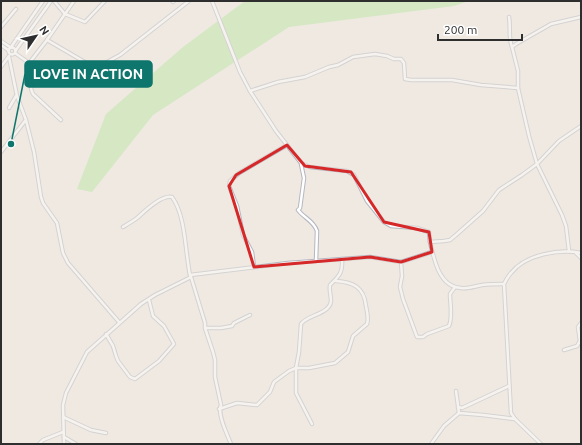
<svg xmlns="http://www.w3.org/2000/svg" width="582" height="445" viewBox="0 0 582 445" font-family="Ubuntu,sans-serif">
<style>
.green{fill:#b6e59e}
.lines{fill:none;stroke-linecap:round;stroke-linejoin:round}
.minor-casing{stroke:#b4b7c1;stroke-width:4.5}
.minor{stroke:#fff;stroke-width:2.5}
.marked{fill:none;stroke:#d62828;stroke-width:3;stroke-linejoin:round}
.leader{fill:none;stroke:#0f766e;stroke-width:1.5}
.callout-dot{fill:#0f766e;stroke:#fff;stroke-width:1.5}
.callout{fill:#0f766e;stroke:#0f766e;stroke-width:1.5}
.callout-label{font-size:14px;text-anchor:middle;font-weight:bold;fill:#fff}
</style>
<rect width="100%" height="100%" fill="#efe9e1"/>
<polygon class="green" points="245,1 469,1 454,6 289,27 153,115 92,192 77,189 106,114 183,47"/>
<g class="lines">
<g class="minor-casing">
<g id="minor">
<polyline points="54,1 65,14 85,22 105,1"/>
<polyline points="212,1 240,72 250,91 276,131 301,163 310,167 347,171 354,175 367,201 384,222 391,226 417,228 429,232 430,242"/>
<polyline points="173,2 174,1"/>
<path d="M 509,17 C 511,28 508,37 512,47"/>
<polyline points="1,27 16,9"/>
<polyline points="47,40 95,68"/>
<polyline points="1,41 10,47"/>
<polyline points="1,45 8,50"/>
<polyline points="11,47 43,1"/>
<circle cx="12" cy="51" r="3.5"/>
<polyline points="16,50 51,1"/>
<polyline points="15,53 36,68 65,74 78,76 96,68 120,55 189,1"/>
<polyline points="9,57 17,96 26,120 34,152 41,197 43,203 57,223 63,253 68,263 119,322"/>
<polyline points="30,62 47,40 74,1"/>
<polyline points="1,67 9,56"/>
<path d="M 36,68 C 33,77 28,85 33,94 L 61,120"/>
<polyline points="250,91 278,82 305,77 329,67 338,65 353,57 375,54 387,56 394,59 401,59 404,63 405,79 411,80 452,80 481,85 518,88"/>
<polyline points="9,108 16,96"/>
<polyline points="1,152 25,121"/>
<path d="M 301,164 L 304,178 L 300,208 L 298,210 C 304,218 314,221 317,231 L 316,261"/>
<path d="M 123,227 C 128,224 133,221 137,218 C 145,211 161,195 172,197 C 186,216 185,252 190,275"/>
<polyline points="569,251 566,226 562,215 537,164 529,136 518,88 518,71 512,47 516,44 551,24 581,17"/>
<polyline points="576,253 581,258"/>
<path d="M 401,262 L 402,276 L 400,287 L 403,299 L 417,337 L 423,337 L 427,334 L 449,326 C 453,317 450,303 450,294 L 455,287"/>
<polyline points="254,267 252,252 243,235 237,206 229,186 230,181 239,173 287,145"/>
<path d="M 191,277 L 205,323 L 205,328 L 213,352 L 215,360 L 215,377 L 221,405 C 217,414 227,434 231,444"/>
<path d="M 504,284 C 497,284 490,284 482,285 C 476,286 468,289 461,288 C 439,287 434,259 430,242 L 444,241 L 450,240 L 456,235 L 483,211 L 499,190 L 522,175 L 537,164 L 559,141 L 581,126"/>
<polyline points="205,328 221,328 232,326 234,323 250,315"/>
<polyline points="106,334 113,346 116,356 118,361 130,377 135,379 159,361 174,344 164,326 153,316 149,300"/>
<polyline points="564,350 577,346 580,341 578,327 581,323"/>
<polyline points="456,391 459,413"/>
<polyline points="458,407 462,408 509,386"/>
<path d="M 219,409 L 237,403 L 257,405 L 270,392 L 274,382 L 289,371 L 296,368 L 309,368 L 335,363 L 348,352 L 353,336 L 367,324 C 369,318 367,312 366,306 C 364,287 353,282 336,281"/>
<polyline points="63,417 91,430 106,433"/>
<path d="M 312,424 L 296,393 L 296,368 L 299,352 L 301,324 C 307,315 330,314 331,301 C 331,296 329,290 330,285 C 339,276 343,273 342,259"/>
<polyline points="64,437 76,444"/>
<polyline points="39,444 43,440 63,432"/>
<polyline points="64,444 63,405 66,393 87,352 141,304 155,295 191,277 190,275 288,263 370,257 401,262 432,252"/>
<polyline points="431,444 444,426 459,413 483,415 515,419"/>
<path d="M 541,444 L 515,419 L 511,413 L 504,284 C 506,280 508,276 511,273 C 526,254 559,249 581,253"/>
</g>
</g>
<use href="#minor" class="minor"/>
</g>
<path d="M0 0H582V445H0ZM 287,145 L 305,166 L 351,172 L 384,222 L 429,232 L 432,252 L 401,262 L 370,257 L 254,267 L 229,186 L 236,175 Z" fill="#efe9e1" fill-opacity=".55" fill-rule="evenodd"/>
<path class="marked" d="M 287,145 L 305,166 L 351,172 L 384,222 L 429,232 L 432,252 L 401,262 L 370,257 L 254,267 L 229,186 L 236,175 Z"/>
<path class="leader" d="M11 144L25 74"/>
<circle class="callout-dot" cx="11" cy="144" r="4"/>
<rect class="callout" x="25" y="61" width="127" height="26" rx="4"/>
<g class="callout-label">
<text x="88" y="79">LOVE IN ACTION</text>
</g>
<rect width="582" height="445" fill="none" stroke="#2e2e2e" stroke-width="4"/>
<g transform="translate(36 36) rotate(56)" stroke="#ffffff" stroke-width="3" paint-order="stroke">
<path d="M0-3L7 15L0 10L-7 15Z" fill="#2e2e2e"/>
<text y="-6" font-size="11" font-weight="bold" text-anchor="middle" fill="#2e2e2e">N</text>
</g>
<path d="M438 34v6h84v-6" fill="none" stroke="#2e2e2e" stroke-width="2"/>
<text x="444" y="34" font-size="12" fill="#2e2e2e" stroke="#ffffff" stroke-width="3" paint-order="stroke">200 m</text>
</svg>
